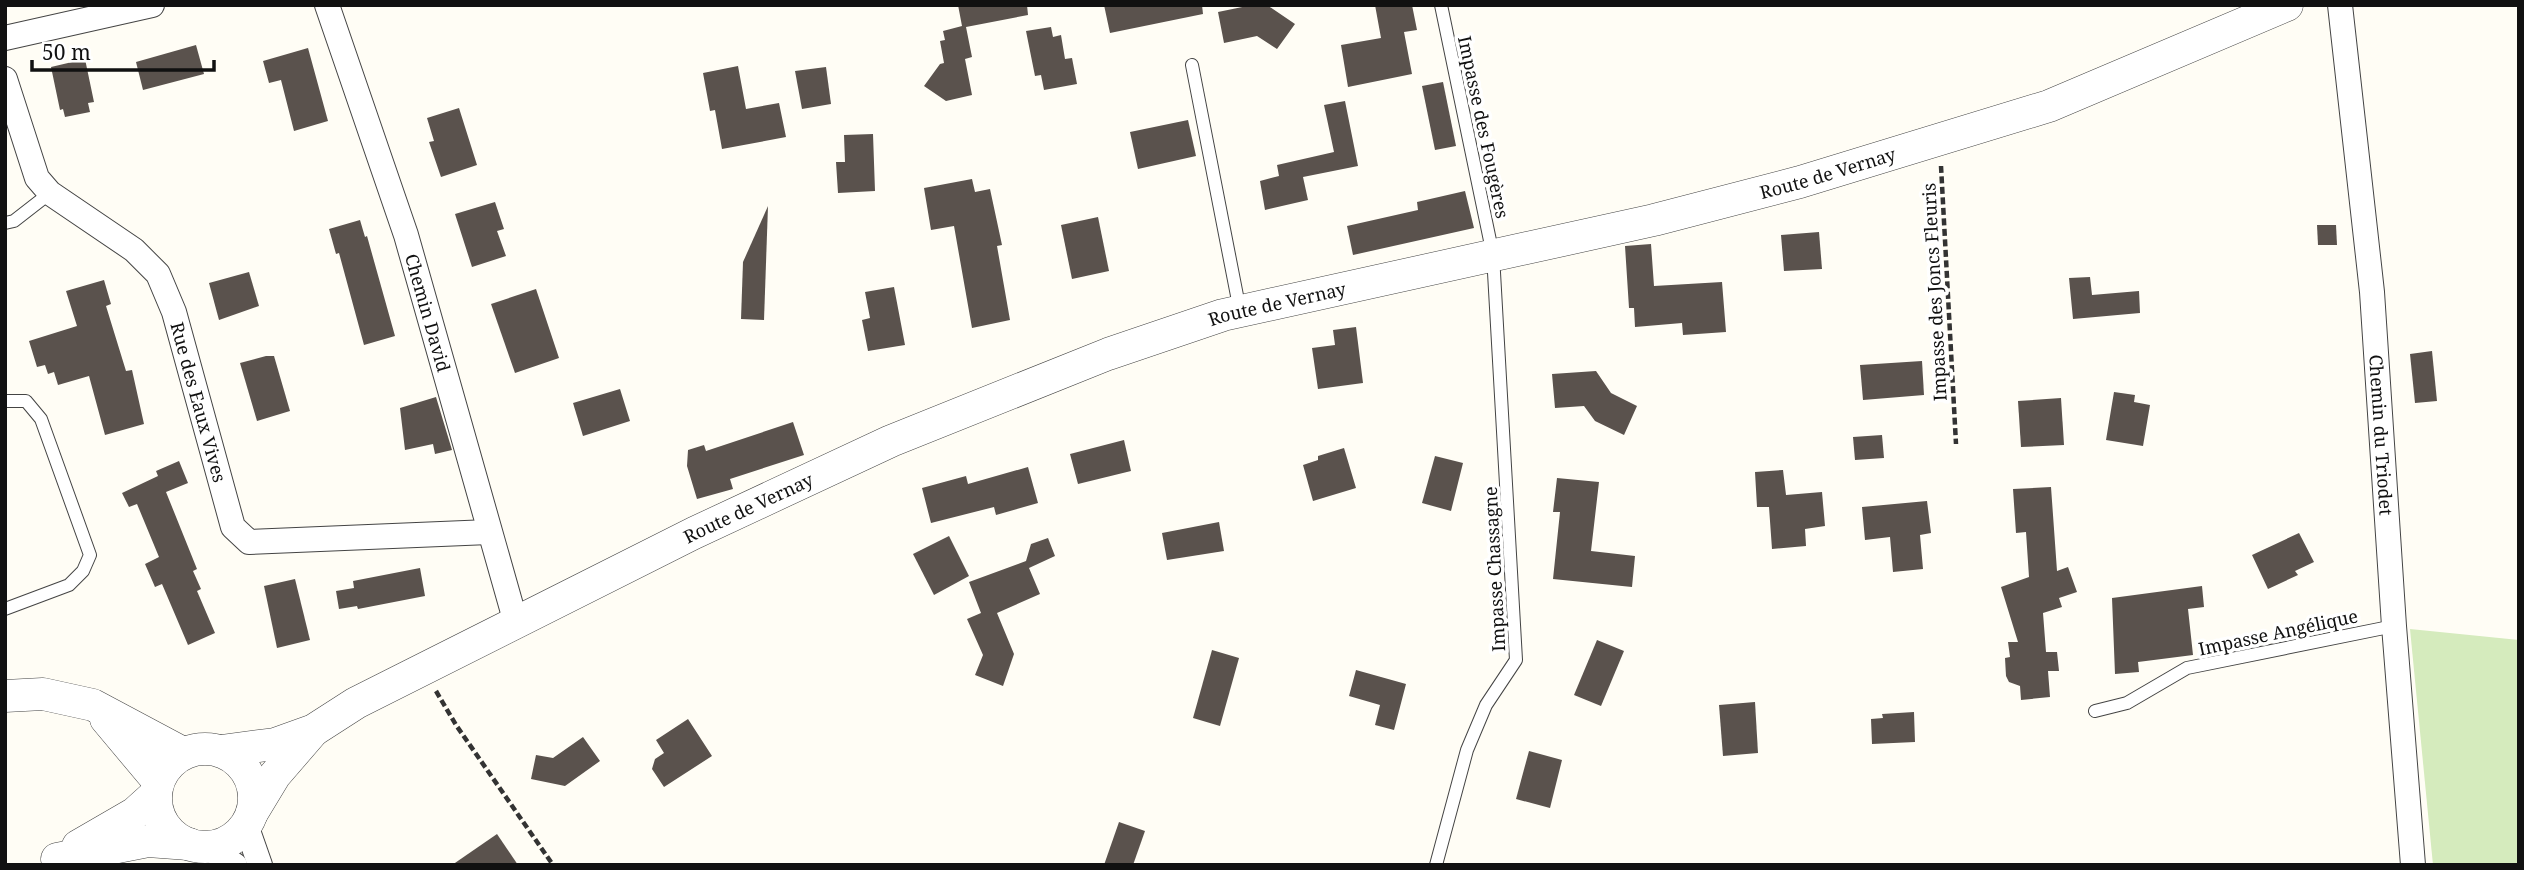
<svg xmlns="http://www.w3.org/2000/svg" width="2524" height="870" viewBox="0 0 2524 870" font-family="'Noto Serif',serif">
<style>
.green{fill:#d5ebbd}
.building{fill:#5a524d}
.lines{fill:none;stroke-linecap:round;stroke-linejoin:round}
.service-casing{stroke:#444;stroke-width:14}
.minor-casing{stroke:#444;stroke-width:26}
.tertiary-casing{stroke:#444;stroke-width:33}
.path{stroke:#333;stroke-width:4.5;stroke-dasharray:7 3.5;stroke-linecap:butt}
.service{stroke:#fff;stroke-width:12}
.minor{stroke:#fff;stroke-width:24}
.tertiary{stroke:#fff;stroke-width:32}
.labels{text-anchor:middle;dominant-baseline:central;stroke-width:7;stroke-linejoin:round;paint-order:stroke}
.street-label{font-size:18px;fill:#111;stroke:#fff}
</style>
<rect width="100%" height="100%" fill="#fffdf5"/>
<polygon class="green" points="2410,629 2519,640 2519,865 2433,865"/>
<g class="building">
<polygon points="958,5 1027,5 1028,15 966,27 972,57 965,59 972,95 946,101 924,86 940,64 944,63 940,41 945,40 943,31 962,26"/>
<polygon points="1104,5 1202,5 1203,14 1110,33"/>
<polygon points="1252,5 1267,5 1295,24 1277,49 1257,36 1224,43 1218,12"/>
<polygon points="1375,5 1412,5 1417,30 1404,32 1412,74 1348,87 1341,45 1381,38"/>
<polygon points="1051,27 1053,37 1061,35 1065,59 1072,58 1077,84 1044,90 1041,75 1035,76 1026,31"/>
<polygon points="196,45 204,74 143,90 136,62"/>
<polygon points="308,48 328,121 294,131 281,80 269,83 263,61"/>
<polygon points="85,59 94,102 88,103 90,112 65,117 63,109 60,110 51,67"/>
<polygon points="738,66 746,109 779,103 786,137 722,149 715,110 710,111 703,73"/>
<polygon points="826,67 831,104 802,109 795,71"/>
<polygon points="1443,82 1456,146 1435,150 1422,86"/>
<polygon points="1345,101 1358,166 1303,177 1308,200 1265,210 1260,181 1279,176 1277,165 1334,152 1324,105"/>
<polygon points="459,108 477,165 441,177 429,142 434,141 427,118"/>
<polygon points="1188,120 1196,156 1138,169 1130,132"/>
<polygon points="873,134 875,191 838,193 836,162 845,162 844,135"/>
<polygon points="972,179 975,192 990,189 1002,245 997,246 1010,320 972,328 954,226 931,230 924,188"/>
<polygon points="1465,191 1474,228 1353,255 1347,226 1418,210 1417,202"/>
<polygon points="495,202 504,229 497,231 506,256 472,267 455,214"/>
<polygon points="768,206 764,320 741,319 743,262"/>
<polygon points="1098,217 1109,271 1072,279 1061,225"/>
<polygon points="360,220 365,237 367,236 395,336 364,345 339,253 336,254 329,229"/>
<polygon points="2317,225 2336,225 2337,245 2318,245"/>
<polygon points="1819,232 1822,269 1784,271 1781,235"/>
<polygon points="1651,244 1654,286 1722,282 1726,332 1683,335 1682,323 1635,327 1634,308 1629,308 1625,246"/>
<polygon points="249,272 259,306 219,320 209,283"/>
<polygon points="2090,277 2092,295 2139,291 2140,313 2073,319 2069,278"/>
<polygon points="104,280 111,304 106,306 126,371 132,370 144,424 105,435 89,376 58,385 54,372 48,374 45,365 37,367 29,341 77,326 66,291"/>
<polygon points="894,287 905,345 868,351 862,320 870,318 865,292"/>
<polygon points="536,289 559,358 515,373 491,304"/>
<polygon points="1356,327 1363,383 1318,389 1312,348 1335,345 1333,330"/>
<polygon points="2432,351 2437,401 2415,403 2410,354"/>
<polygon points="266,356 274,356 290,411 257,421 240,363"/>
<polygon points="1922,361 1924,395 1863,400 1860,365"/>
<polygon points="1596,371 1611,393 1637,406 1624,435 1595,421 1584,406 1555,408 1552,374"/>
<polygon points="620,389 630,421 583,436 573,403"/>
<polygon points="2114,392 2135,395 2134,402 2150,405 2143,446 2106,440"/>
<polygon points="436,397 452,450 435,454 433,444 405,450 400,408"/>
<polygon points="2061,398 2064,445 2021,447 2018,401"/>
<polygon points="793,422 804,455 730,479 733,489 697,499 687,466 688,450 704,445 706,451"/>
<polygon points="1882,435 1884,458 1855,460 1853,437"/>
<polygon points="1124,440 1131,471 1078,484 1070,454"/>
<polygon points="1344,448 1356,488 1313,501 1303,465 1318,460 1318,456"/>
<polygon points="1435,456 1463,463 1451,511 1422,503"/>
<polygon points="179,461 188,483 166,492 197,569 193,571 201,589 197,591 215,633 188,645 162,584 155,587 145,564 159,557 137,504 129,507 122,493 158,476 156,471"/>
<polygon points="1028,467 1038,503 996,515 994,507 931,523 922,488 966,476 968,484"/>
<polygon points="1783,470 1786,495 1822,492 1825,526 1805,529 1806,546 1772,549 1769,507 1757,507 1755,472"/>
<polygon points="1557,478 1599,482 1591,551 1635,556 1632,587 1553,579 1560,512 1553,512"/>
<polygon points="2051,487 2057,571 2068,567 2077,592 2059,598 2062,607 2043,613 2046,652 2057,652 2059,671 2048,671 2050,697 2021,700 2020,686 2009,682 2006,676 2005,658 2010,657 2008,642 2018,642 2001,587 2029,577 2026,532 2016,533 2013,489"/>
<polygon points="1927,501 1931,533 1920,535 1923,569 1893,572 1890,537 1865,540 1862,507"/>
<polygon points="1219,522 1224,551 1167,560 1162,533"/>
<polygon points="2299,533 2314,562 2295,571 2298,575 2268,589 2252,555"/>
<polygon points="949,536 969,576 934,595 913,554"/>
<polygon points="1048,538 1055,556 1029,568 1040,594 997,613 1014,654 1003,686 975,675 983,655 967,619 981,613 969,582 1026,561 1031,544"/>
<polygon points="420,568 425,596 358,609 357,606 339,609 336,591 354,588 353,581"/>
<polygon points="295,579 310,640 277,648 264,586"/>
<polygon points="2202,586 2204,607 2188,609 2193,655 2138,662 2139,672 2115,674 2112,598"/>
<polygon points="1597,640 1624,651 1601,706 1574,695"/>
<polygon points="1212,650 1239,658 1220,726 1193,718"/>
<polygon points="1356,670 1406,684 1394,730 1375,725 1380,705 1349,696"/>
<polygon points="1755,702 1758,753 1723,756 1719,705"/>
<polygon points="1914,712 1915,742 1872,744 1871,719 1883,718 1882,714"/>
<polygon points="688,719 712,756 664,787 652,769 655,759 664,753 656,740"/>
<polygon points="583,737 600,761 565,786 531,779 536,755 553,758"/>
<polygon points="1529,751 1562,760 1550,808 1516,799"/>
<polygon points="1119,822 1145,831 1133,865 1104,865"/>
<polygon points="497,834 518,865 452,865"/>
</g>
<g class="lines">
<g class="service-casing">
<g id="service">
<polyline points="1192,65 1240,311"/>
<polyline points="5,223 14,221 50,193"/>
<polyline points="5,401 26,401 41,419 90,555 83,571 69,585 5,609"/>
<polyline points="2095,711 2127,703 2187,668 2394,626"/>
<polyline points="1436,865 1467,750 1486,705 1516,660 1493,255 1441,5"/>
</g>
</g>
<g class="minor-casing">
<g id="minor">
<path id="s1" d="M 327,5 L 406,235 L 516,623"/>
<path id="s2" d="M 2340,5 L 2372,292 L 2394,626 L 2413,865"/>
<polyline points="5,38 152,5"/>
<path id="s3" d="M 5,79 L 37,178 L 50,193 L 134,250 L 158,274 L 174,312 L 233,527 L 249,542 L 489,532"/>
<polyline points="246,825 260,865"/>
<polyline points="207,847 235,865"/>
</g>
</g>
<g class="tertiary-casing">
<g id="tertiary">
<polyline points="5,696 43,694 93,705 183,753"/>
<polyline points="106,719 158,781"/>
<circle cx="205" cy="798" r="49"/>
<path id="s4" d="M 221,751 L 275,744 L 314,730 L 356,703 L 694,533 L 891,441 L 1108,354 L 1223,315 L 1654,220 L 1800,182 L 2049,106 L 2287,5"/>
<polyline points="252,813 275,775 313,731"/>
<polyline points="78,846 135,813 155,795"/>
<polyline points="57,859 148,841 189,844"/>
</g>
</g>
<g class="path">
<polyline points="1941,166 1956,444"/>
<polyline points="436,691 456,725 553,865"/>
</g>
<use href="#service" class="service"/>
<use href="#minor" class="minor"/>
<use href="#tertiary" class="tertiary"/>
</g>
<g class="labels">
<g class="street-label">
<text transform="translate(1484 127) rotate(78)">Impasse des Fougères</text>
<text stroke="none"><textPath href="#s4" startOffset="1718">Route de Vernay</textPath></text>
<text transform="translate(1934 292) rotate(-93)">Impasse des Joncs Fleuris</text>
<text stroke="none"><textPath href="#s4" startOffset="1152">Route de Vernay</textPath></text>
<text stroke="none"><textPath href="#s1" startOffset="324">Chemin David</textPath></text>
<text stroke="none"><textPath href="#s3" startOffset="394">Rue des Eaux Vives</textPath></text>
<text stroke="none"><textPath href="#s2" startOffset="432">Chemin du Triodet</textPath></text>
<text stroke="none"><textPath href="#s4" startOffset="584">Route de Vernay</textPath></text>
<text transform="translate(1494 569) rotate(-93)">Impasse Chassagne</text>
<text transform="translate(2278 632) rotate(-12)">Impasse Angélique</text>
</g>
</g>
<rect width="2524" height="870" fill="none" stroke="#111111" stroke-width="14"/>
<path d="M32 60v10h182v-10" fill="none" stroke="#111111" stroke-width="3.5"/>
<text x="42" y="60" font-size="21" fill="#111111" stroke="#ffffff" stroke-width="5" paint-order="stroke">50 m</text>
</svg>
